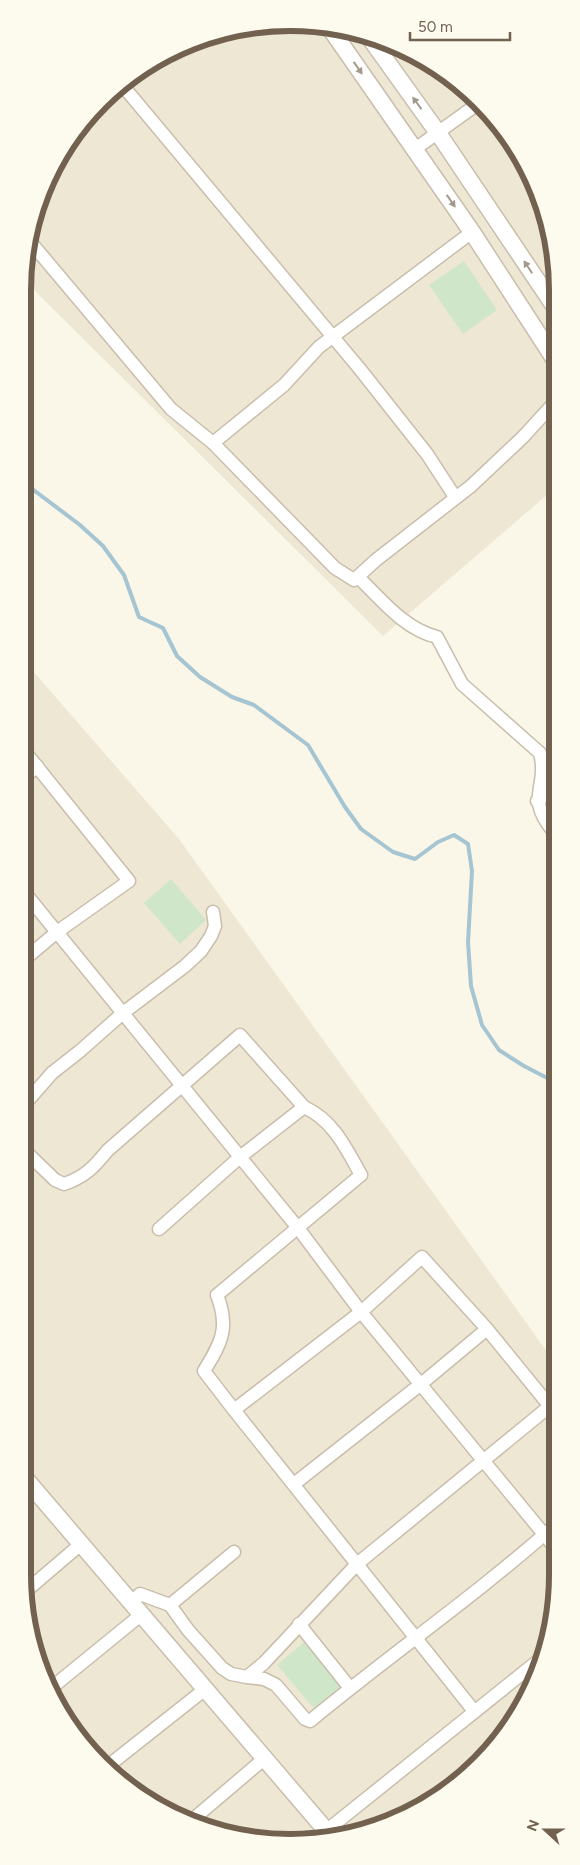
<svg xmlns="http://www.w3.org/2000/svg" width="580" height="1865" viewBox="0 0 580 1865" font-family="Figtree,sans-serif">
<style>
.residential{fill:#eee7d4}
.pitch{fill:#cfe7c8}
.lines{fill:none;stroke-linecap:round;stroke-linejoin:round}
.stream{stroke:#a5c5d3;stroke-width:4}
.minor-casing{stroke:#c9beac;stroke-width:15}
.tertiary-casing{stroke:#c9beac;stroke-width:19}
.minor{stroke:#fff;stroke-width:12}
.tertiary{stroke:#fff;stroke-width:16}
.oneway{fill:#a3988c}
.rim{fill:none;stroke:#72614e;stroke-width:6}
</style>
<rect width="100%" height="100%" fill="#faf6e8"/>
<g class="residential">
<polygon points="238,28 342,28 424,58 491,113 537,187 555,255 555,488 383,636 28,284 28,238 68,141 142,67"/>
<polygon points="26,663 179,839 553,1360 552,1627 513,1723 453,1787 360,1833 255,1840 171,1815 89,1752 43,1677 23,1575"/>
</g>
<g class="pitch">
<polygon points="464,261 497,310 463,334 429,285"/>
<polygon points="171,879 206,920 180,944 144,903"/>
<polygon points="304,1642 344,1688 317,1712 277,1665"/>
</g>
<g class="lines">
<polyline class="stream" points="27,485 80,525 103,546 124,575 139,617 163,628 177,656 200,677 232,697 254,705 308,745 345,807 361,829 393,852 415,859 438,842 454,835 468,844 472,871 468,942 471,986 482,1025 499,1050 524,1066 553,1081"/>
<g class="minor-casing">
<g id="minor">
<polyline points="123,86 359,368 427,454 455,497"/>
<polyline points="415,149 479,103"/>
<polyline points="28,239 171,409 213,443 335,568 354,580 376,560 471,486 523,437 555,402"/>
<polyline points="213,443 284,385 319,347 472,232"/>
<path d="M 358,577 C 381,599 404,629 437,637 L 462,684 L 540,753 C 549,788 524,797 554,832"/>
<polyline points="26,776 37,766"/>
<polyline points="537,801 554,789"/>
<polyline points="25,893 298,1228 361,1312 552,1544"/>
<polyline points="25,959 57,932 129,881 26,753"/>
<polyline points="24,1105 52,1073 80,1051 123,1013 185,966 201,951 211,936 215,926 213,912"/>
<path d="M 24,1150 L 55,1180 L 64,1184 C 85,1177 94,1167 108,1150 L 240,1035 L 304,1107 C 333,1120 346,1148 361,1175 L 217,1295 C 230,1328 221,1343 204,1371 L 234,1410 L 474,1711"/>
<polyline points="159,1229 240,1157 304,1107"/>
<polyline points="234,1410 361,1312 422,1257 487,1329 553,1410"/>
<polyline points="23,1434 26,1438"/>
<polyline points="294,1484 421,1384 487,1329"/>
<polyline points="26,1591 81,1544"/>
<polyline points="132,1602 140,1594 170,1605 234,1552"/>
<polyline points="170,1605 188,1630 222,1668 231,1674 247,1677 264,1663 357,1564 550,1406"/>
<polyline points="299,1624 350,1688"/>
<path d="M 247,1677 L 264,1679 L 276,1685 L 305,1719 L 310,1721 C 390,1655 475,1596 553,1527"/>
<polyline points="50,1689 142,1614"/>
<polyline points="108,1766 204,1690"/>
<polyline points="191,1821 265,1758"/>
<polyline points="321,1835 539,1660"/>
</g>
</g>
<g class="tertiary-casing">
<g id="tertiary">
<polyline points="330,28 472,232 555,360"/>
<polyline points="370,38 438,133 555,307"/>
<polyline points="23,1476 330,1835"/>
</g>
</g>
<use href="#minor" class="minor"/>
<use href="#tertiary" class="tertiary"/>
</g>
<defs><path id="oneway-solid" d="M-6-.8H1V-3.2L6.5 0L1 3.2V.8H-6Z" transform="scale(1.25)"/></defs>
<g class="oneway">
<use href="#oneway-solid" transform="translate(358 68) rotate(55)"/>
<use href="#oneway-solid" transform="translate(417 103) rotate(-126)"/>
<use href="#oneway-solid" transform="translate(451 201) rotate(55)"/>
<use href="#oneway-solid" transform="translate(528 267) rotate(-124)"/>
</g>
<path d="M0 0H580V1865H0ZM290 31H290A259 259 0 0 1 549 290V1575A259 259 0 0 1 290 1834H290A259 259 0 0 1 31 1575V290A259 259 0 0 1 290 31Z" fill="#fdfaee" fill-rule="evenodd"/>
<path class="rim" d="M290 31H290A259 259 0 0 1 549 290V1575A259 259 0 0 1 290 1834H290A259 259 0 0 1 31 1575V290A259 259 0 0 1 290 31Z"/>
<g transform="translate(545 1830) rotate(291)" stroke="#fdfaee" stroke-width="4" paint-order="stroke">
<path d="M0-4L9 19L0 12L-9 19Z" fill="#72614e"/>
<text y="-8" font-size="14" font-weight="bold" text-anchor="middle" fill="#72614e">N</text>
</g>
<path d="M410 32v8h100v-8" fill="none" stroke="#72614e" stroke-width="2.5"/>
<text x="418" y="32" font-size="15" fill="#72614e" stroke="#fdfaee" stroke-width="4" paint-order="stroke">50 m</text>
</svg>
